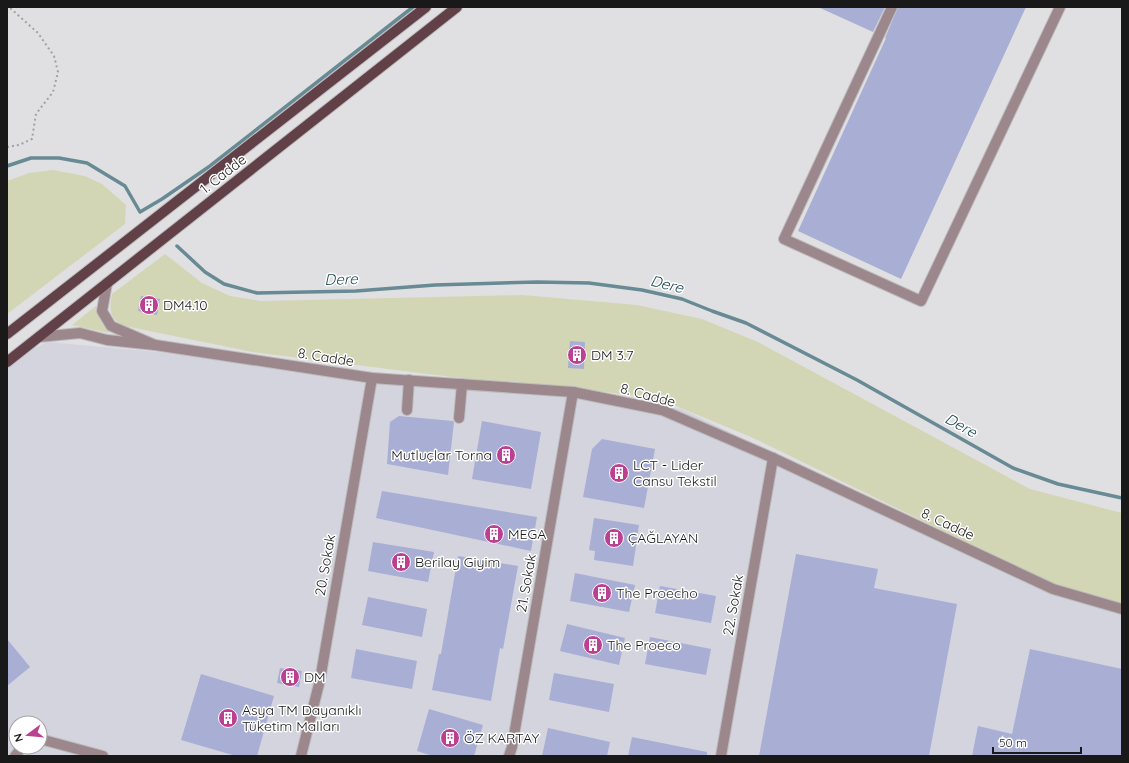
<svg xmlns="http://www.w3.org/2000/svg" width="1129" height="763" viewBox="0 0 1129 763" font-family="Quicksand,sans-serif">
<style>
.built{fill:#d3d4dd;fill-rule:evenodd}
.green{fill:#d3d6b5}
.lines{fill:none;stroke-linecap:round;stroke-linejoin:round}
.stream{stroke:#678a94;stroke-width:3.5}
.building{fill:#a9aed5}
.minor-casing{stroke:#bcbcbe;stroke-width:12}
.major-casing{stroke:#bcbcbe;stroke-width:12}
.path{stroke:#a1a1a2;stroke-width:2;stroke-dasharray:2 3;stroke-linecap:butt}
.minor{stroke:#9c888c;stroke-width:10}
.major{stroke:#624047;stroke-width:10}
.labels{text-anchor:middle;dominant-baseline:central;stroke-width:3;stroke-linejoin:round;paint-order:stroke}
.street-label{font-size:14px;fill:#19191a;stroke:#fff}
.poi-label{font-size:14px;fill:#19191a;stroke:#fff;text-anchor:start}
.water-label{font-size:15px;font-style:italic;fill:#1c4954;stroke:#fff}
</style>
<rect width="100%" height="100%" fill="#e0e0e2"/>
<path class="built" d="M 48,342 L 376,372 L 682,409 L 1055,591 L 1122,607 L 1122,756 L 7,756 L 7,360 ZM 16,723 L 40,723 L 40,747 L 16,747 Z"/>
<g class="green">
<polygon points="53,170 85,176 102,184 126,205 125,224 7,314 7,181 29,173"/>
<path d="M 165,254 L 202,283 L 230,296 L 261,301 L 523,295 L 637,305 L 702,319 L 758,342 L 1030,489 L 1122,513 L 1122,604 L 1056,586 L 751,437 L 671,404 L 646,397 L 596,391 L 492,382 L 252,352 L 125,326 C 109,319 109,310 112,294 Z"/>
<polygon points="96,306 102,323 109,333 72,325"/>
</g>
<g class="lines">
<g class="stream">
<polyline points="7,166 31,158 59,158 87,163 125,186 140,212 162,199 210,166 413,7"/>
<polyline points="177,246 205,272 224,284 257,293 356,291 435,285 537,282 589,283 642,290 682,299 712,311 746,323 857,380 1013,468 1058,484 1122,498"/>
</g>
</g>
<g class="building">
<polygon points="818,7 885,7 873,32"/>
<polygon points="898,7 1026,7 901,279 798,231 886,38 885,38"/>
<polygon points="141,296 160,299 157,315 138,311"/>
<polygon points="570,341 585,342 584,369 568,368"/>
<polygon points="399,416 453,421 454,422 448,475 387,464 390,422"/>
<polygon points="482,421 541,432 531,489 472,479"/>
<polygon points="602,439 655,449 644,508 583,497 592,449"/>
<polygon points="382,491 537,517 531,551 376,518"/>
<polygon points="594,518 639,525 633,566 594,560 595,551 589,550"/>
<polygon points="373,542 434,552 428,582 368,571"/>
<polygon points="796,554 878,569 874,588 957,604 929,756 759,756"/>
<polygon points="458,556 518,566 503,649 500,648 491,701 432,690 439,654 441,654"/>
<polygon points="575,573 635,585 629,612 570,601"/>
<polygon points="660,586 716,596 711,623 655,613"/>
<polygon points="368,597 427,609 422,637 362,625"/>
<polygon points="567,624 625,638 619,665 560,651"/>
<polygon points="650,637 711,649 706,675 645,664"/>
<polygon points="7,639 30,667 7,686"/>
<polygon points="356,649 417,661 412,689 351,678"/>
<polygon points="1030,649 1122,669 1122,756 972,756 978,726 1012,734"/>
<polygon points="280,668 302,671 299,687 277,683"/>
<polygon points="554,673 614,684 609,712 549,700"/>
<polygon points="201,674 274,696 257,756 236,756 181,740"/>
<polygon points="429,709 483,725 474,756 433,756 417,751"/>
<polygon points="548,728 610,742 607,756 542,756"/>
<polygon points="632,737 707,752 707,756 628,756"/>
</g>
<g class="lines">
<g class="minor-casing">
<g id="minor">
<polyline points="892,7 784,239 921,301 1060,7"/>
<polyline points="39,337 80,333 107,340 155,345 111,326 102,311 107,283"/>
<polyline points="155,345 372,378 573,392 662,410 773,458 1053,589 1122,609"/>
<polyline points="407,410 409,380"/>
<polyline points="459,418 462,384"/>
<polyline points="40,739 103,756"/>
<polyline points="15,756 22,747"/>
<polyline points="301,756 320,680 372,378"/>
<polyline points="509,756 512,747 573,392"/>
<polyline points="721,756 773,458"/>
</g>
</g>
<g class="major-casing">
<g id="major">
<polyline points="7,334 426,7"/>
<polyline points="7,362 457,7"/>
</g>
</g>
<polyline class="path" points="7,147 19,145 32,139 36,114 53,92 58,72 54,56 38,33 9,7"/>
<use href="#minor" class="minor"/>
<use href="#major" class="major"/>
</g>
<defs>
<g id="building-disc" transform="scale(1)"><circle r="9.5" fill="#bb4091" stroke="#fff"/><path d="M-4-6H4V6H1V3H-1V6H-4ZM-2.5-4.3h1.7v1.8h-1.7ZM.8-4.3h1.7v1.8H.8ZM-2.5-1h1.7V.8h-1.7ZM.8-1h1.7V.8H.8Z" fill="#fff"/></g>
</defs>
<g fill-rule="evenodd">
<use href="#building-disc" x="149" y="305"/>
<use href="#building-disc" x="577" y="355"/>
<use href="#building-disc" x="506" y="455"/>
<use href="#building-disc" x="619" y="473"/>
<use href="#building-disc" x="494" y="534"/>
<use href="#building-disc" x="614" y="538"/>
<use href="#building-disc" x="401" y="562"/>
<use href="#building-disc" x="602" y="593"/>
<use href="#building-disc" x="593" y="645"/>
<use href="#building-disc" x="290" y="677"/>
<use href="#building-disc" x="228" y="718"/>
<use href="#building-disc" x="450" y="738"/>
</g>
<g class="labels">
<g class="street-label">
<text transform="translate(223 174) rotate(-38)">1. Cadde</text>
<text transform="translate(326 357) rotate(9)">8. Cadde</text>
<text transform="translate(648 395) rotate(15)">8. Cadde</text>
<text transform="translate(948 524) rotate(25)">8. Cadde</text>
<text transform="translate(325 565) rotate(-80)">20. Sokak</text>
<text transform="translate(526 583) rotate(-80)">21. Sokak</text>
<text transform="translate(733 605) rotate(-80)">22. Sokak</text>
</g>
<g class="poi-label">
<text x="163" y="305">DM4.10</text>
<text x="591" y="355">DM 3.7</text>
<text x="492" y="455" text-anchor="end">Mutluçlar Torna</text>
<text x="633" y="465">LCT - Lider<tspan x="633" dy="16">Cansu Tekstil</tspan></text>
<text x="508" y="534">MEGA</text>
<text x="628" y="538">ÇAĞLAYAN</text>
<text x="415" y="562">Berilay Giyim</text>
<text x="616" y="593">The Proecho</text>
<text x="607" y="645">The Proeco</text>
<text x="304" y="677">DM</text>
<text x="242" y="710">Asya TM Dayanıklı<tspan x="242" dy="16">Tüketim Malları</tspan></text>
<text x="464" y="738">ÖZ KARTAY</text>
</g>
<g class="water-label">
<text transform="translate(341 279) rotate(-2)">Dere</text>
<text transform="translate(667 284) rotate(14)">Dere</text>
<text transform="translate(961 425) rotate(29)">Dere</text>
</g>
</g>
<rect width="1129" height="763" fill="none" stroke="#19191a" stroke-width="16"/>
<g transform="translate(28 735) rotate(254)"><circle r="19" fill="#ffffff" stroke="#a3a3a3"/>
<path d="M0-3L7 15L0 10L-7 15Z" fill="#bb4091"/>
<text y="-6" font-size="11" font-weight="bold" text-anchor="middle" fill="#19191a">N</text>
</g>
<path d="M993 747v6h88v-6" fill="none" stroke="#19191a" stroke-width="2"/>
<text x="999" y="747" font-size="12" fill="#19191a" stroke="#ffffff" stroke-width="3" paint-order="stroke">50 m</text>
</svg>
